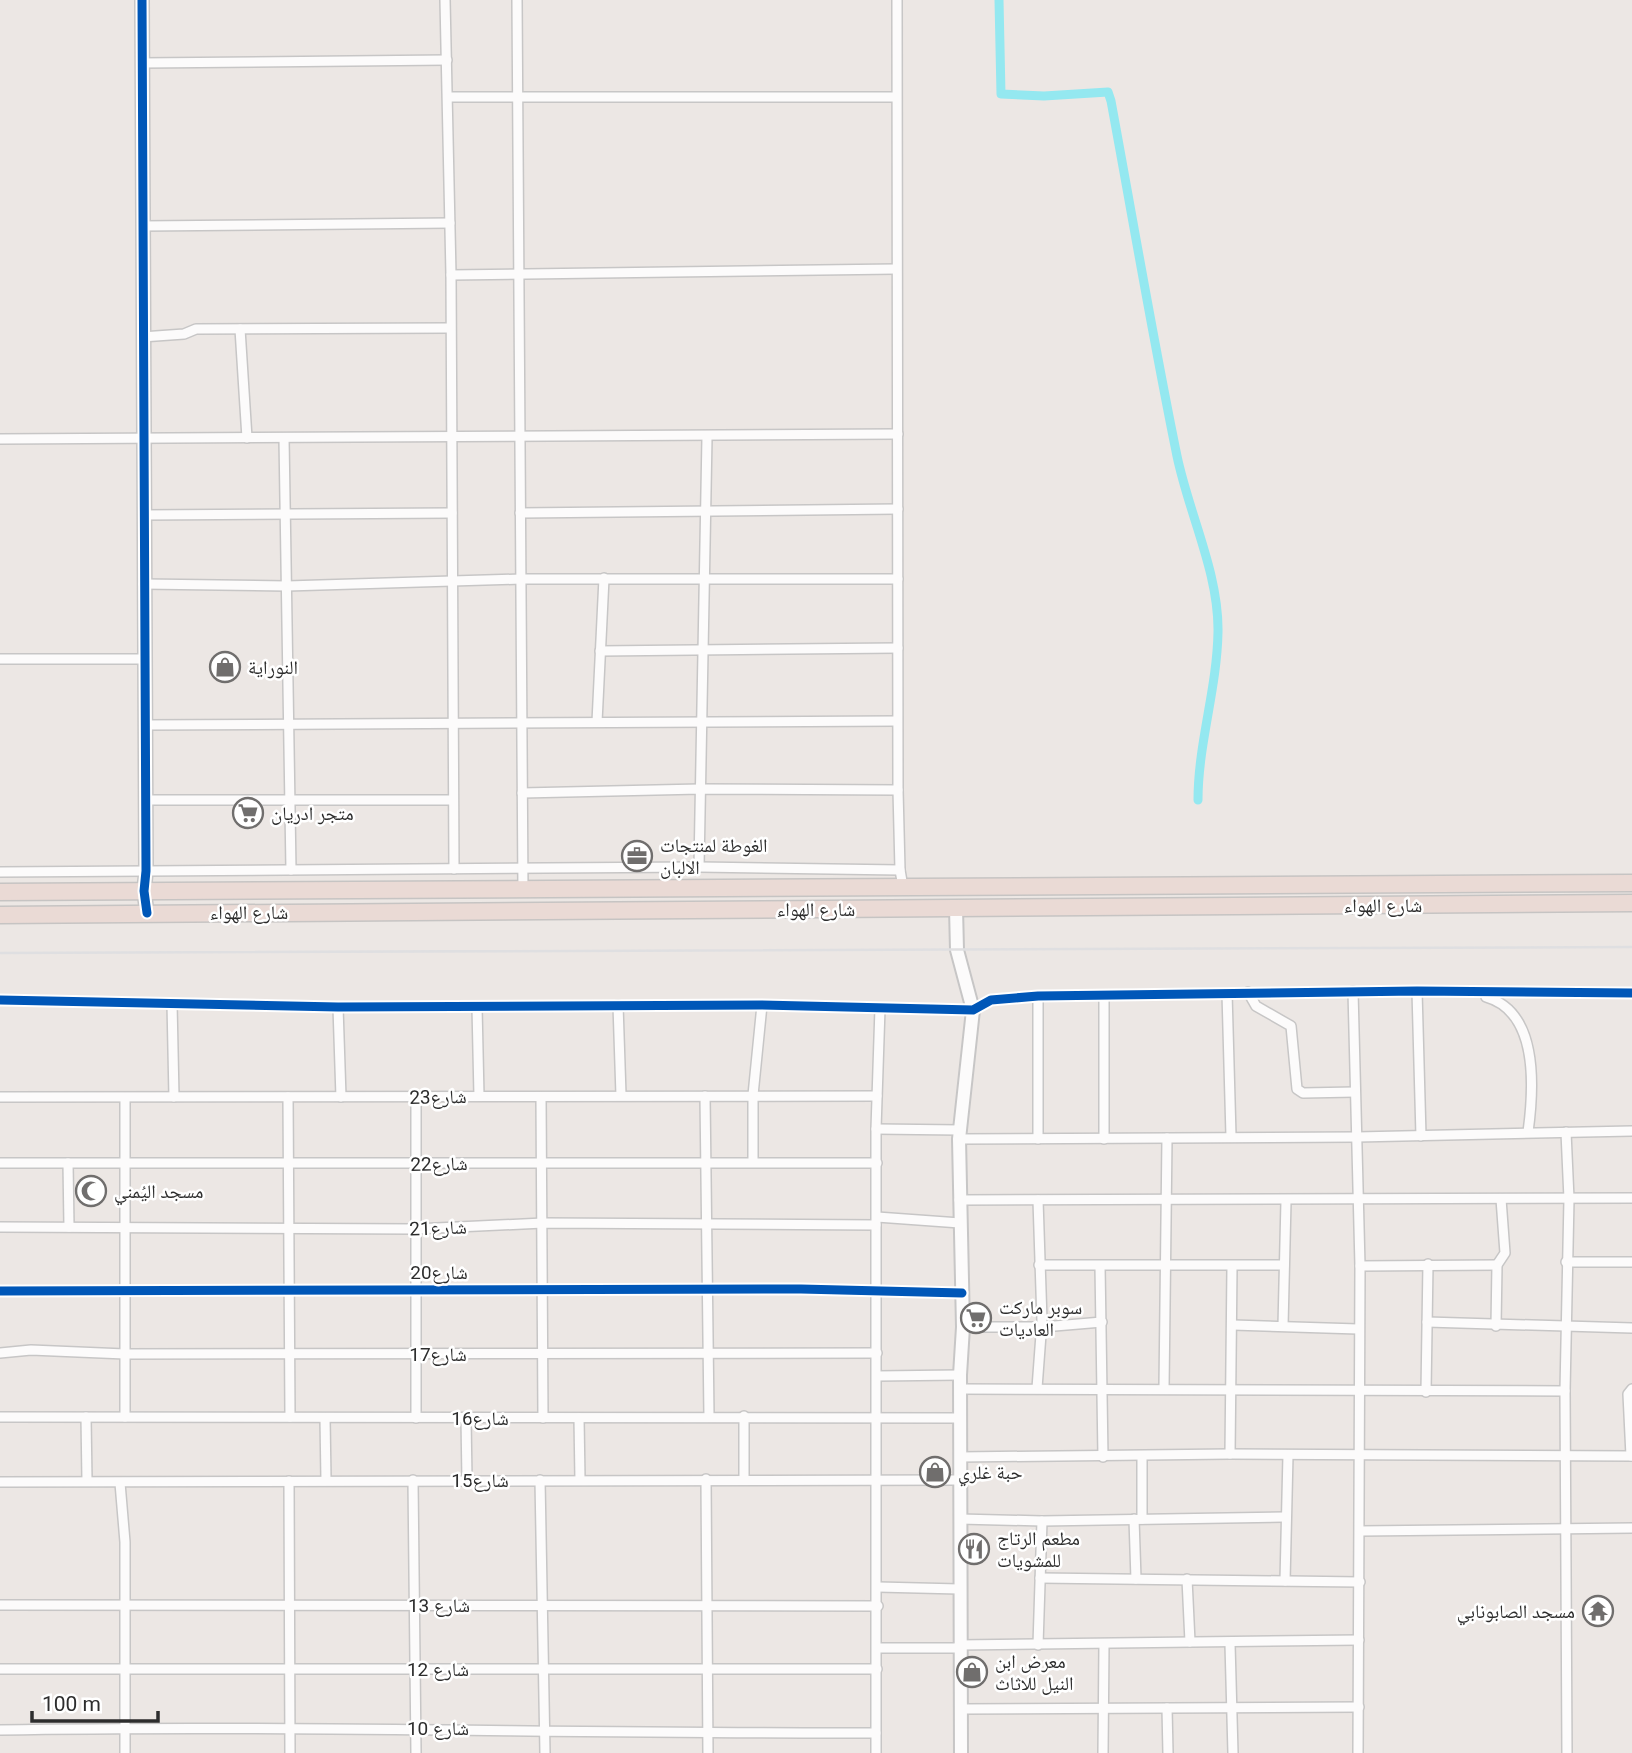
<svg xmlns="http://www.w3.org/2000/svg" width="1632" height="1753" viewBox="0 0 1632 1753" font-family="Roboto,'Noto Naskh Arabic',sans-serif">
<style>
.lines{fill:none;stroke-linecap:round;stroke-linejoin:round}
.canal{stroke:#94e8f0;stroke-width:9}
.street-casing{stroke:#c7c6c6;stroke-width:12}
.secondary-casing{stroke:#c7c6c6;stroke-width:16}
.highway-casing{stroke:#c6c4c3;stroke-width:19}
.street{stroke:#fcfbfb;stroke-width:9}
.secondary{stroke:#fcfbfb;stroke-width:12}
.highway{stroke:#eadad5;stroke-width:16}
.rail{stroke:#dfdfe1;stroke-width:2.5}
.cycleway-casing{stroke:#fff;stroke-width:13}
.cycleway{stroke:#0057b8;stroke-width:9}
.labels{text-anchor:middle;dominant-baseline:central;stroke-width:5;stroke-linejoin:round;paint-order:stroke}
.poi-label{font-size:19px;fill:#2d2d2d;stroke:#fff;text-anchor:start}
.street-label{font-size:19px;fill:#2d2d2d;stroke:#fff}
</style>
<rect width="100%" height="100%" fill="#ece7e4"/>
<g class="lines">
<path class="canal" d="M 999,0 L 1001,94 L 1044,96 L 1108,92 L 1111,101 C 1133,220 1153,339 1177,456 C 1189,514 1219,573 1218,632 C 1217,689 1198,744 1198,800"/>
<g class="street-casing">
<g id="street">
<polyline points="445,0 451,275 454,869"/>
<polyline points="517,0 523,892"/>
<polyline points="897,0 898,790 900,870 903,887"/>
<polyline points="142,63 447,60"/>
<polyline points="448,97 895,97"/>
<polyline points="142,226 450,223"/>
<polyline points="451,275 896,269"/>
<polyline points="240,329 247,438"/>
<polyline points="142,337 184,334 196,329 450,328"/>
<polyline points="284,438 291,870"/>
<polyline points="0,439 898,434"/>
<polyline points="520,513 898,509"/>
<polyline points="143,515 452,513"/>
<polyline points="143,584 287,586 521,579 898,579"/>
<polyline points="600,651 898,648"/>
<polyline points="0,659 143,659"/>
<polyline points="597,722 604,578"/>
<polyline points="144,725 897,721"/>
<polyline points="522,793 700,789 898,790"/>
<polyline points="145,800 452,800"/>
<polyline points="699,867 707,437"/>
<polyline points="0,872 699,867 900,870"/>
<polyline points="1353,991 1360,1266 1358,1753"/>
<polyline points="1417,991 1421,1136"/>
<polyline points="1248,992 1256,1006 1291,1026 1297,1089 1303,1093 1355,1092"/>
<polyline points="1227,993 1231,1136"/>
<polyline points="1104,995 1104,1139"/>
<path d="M 1486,997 C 1539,1012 1534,1088 1528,1132"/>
<polyline points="0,1000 338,1007 762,1005 973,1010 991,1000 1038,996 1417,991 1632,993"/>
<polyline points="172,1003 174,1097"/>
<polyline points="618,1005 621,1095"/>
<polyline points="338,1007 341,1097"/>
<polyline points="477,1007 479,1096"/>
<polyline points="705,1096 709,1417"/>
<polyline points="0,1097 877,1096"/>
<polyline points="288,1097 290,1417"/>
<polyline points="416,1097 416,1418"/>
<polyline points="541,1097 543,1418"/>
<polyline points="125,1098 125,1417"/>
<polyline points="876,1129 960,1130"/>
<polyline points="1566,1132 1569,1199 1565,1391 1567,1753"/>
<polyline points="959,1139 1357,1137 1632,1131"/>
<polyline points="1038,1139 1038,996"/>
<polyline points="753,1162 753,1095 762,1005"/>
<polyline points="0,1163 877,1163"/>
<polyline points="68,1163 69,1227"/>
<polyline points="959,1200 1632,1198"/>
<polyline points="877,1217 960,1223"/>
<polyline points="0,1227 415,1229 543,1223 876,1225"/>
<polyline points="1566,1262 1632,1262"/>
<polyline points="1039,1265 1284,1265"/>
<polyline points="1100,1266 1103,1457"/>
<polyline points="1360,1266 1497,1265"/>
<polyline points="0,1291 801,1289 962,1293"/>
<polyline points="1427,1322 1632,1328"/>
<polyline points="1233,1325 1358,1329"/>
<polyline points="1283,1326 1286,1201"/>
<polyline points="1496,1326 1497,1265 1505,1253 1501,1199"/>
<polyline points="963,1327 1043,1327 1102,1322"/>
<polyline points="0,1353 31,1350 125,1354 877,1353"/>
<polyline points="877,1376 960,1375"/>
<polyline points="1037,1388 1042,1321 1038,1200"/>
<polyline points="1164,1388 1167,1138"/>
<polyline points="960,1389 1565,1391"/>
<polyline points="1426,1392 1428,1264"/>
<polyline points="0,1417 960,1418"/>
<polyline points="86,1417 87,1481"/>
<polyline points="325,1418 326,1480"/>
<polyline points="466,1418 467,1480"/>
<polyline points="579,1418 580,1480"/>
<polyline points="1230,1454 1232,1267"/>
<polyline points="1631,1456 1628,1394 1632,1389"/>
<polyline points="960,1457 1230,1454 1632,1456"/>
<polyline points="1142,1457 1142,1519"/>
<polyline points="706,1479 708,1753"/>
<polyline points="744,1479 744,1416"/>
<polyline points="413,1480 416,1753"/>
<polyline points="540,1480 545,1753"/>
<polyline points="289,1481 290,1753"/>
<polyline points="0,1482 960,1480"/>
<polyline points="120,1483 125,1542 125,1753"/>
<polyline points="960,1519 1042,1521 1284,1517"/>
<polyline points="1134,1519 1136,1579"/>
<polyline points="1360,1531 1632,1528"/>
<polyline points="1040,1578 1360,1582"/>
<polyline points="1187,1579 1190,1642"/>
<polyline points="1285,1581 1288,1455"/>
<polyline points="878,1587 959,1589"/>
<polyline points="0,1605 878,1606"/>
<polyline points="1230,1644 1233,1753"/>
<polyline points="959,1645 1359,1640"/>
<polyline points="1038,1645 1042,1521"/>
<polyline points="877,1648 959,1648"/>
<polyline points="0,1669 877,1669"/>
<polyline points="1167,1708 1168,1753"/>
<polyline points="961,1709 1359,1707"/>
<path d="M 0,1730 C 292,1725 584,1734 876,1733"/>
<polyline points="876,1753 876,1129 880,1008"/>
<polyline points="1103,1753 1104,1644"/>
</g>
</g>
<g class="secondary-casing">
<g id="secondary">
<polyline points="142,0 146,871 144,891 147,913"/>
<polyline points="956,908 957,950 973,1010 959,1139 963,1327 960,1375 961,1753"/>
</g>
</g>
<g class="highway-casing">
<g id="highway">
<polyline points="0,892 1632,883"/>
<polyline points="0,915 1632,903"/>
</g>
</g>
<use href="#street" class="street"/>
<use href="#secondary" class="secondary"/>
<use href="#highway" class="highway"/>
<polyline class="rail" points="0,953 1632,947"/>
<g class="cycleway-casing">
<g id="cycleway">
<polyline points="142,0 146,871 144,891 147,913"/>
<polyline points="0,1000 338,1007 762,1005 973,1010 991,1000 1038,996 1417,991 1632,993"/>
<polyline points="0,1291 801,1289 962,1293"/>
</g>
</g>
<use href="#cycleway" class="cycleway"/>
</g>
<defs>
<g id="shop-ring" transform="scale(1.575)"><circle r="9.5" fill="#fff" stroke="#706e6d" stroke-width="1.5"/><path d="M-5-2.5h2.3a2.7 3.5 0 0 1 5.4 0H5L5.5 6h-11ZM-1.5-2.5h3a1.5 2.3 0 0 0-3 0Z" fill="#706e6d"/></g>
<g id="supermarket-ring" transform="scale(1.575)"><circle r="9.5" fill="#fff" stroke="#706e6d" stroke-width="1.5"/><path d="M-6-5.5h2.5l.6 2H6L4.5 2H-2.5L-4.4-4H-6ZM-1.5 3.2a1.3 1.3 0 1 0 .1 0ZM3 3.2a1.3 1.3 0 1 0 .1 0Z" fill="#706e6d"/></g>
<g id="office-ring" transform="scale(1.575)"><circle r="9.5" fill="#fff" stroke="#706e6d" stroke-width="1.5"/><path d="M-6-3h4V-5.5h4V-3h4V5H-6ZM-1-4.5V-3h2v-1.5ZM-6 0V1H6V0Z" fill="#706e6d"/></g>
<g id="mosque-ring" transform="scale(1.575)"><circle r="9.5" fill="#fff" stroke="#706e6d" stroke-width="1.5"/><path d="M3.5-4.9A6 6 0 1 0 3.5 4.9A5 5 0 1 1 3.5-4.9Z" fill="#706e6d"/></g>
<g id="restaurant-ring" transform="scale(1.575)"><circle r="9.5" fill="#fff" stroke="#706e6d" stroke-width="1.5"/><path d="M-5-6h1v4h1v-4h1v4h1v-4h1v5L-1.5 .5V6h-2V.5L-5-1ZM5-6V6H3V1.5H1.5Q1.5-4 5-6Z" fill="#706e6d"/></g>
<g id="temple-ring" transform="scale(1.575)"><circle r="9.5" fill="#fff" stroke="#706e6d" stroke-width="1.5"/><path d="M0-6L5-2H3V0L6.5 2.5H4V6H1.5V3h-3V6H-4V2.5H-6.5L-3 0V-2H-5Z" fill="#706e6d"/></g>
</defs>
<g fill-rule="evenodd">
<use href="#shop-ring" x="225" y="667"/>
<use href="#supermarket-ring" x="248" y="813"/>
<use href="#office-ring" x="637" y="856"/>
<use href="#mosque-ring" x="91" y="1191"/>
<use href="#supermarket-ring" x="976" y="1318"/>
<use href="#shop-ring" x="935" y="1472"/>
<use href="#restaurant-ring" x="974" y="1549"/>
<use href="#temple-ring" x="1598" y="1611"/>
<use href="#shop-ring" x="972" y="1672"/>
</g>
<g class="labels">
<g class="poi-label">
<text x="248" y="667">النوراية</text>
<text x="271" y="813">متجر ادريان</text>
<text x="660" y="845">الغوطة لمنتجات<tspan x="660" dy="22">الالبان</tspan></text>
<text x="114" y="1191">مسجد اليُمني</text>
<text x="999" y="1307">سوبر ماركت<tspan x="999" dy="22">العاديات</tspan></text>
<text x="958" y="1472">حبة غلري</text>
<text x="997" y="1538">مطعم الرتاج<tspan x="997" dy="22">للمشويات</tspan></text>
<text x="1575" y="1611" text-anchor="end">مسجد الصابونابي</text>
<text x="995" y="1661">معرض ابن<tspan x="995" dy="22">النيل للاثاث</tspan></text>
</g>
<g class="street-label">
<text x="1383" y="905">شارع الهواء</text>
<text x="816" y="909">شارع الهواء</text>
<text x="249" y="912">شارع الهواء</text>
<text transform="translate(438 1097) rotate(-1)">شارع23</text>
<text transform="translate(439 1164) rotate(-1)">شارع22</text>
<text transform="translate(438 1228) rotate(-2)">شارع21</text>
<text x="439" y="1272">شارع20</text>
<text x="438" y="1354">شارع17</text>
<text x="480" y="1418">شارع16</text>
<text x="480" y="1480">شارع15</text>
<text x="439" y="1605">شارع 13</text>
<text x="438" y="1669">شارع 12</text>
<text x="438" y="1728">شارع 10</text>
</g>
</g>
<path d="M32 1711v10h126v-10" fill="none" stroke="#2d2d2d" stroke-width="3.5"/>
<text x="42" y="1711" font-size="21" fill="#2d2d2d" stroke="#ffffff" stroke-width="5" paint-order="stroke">100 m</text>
</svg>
